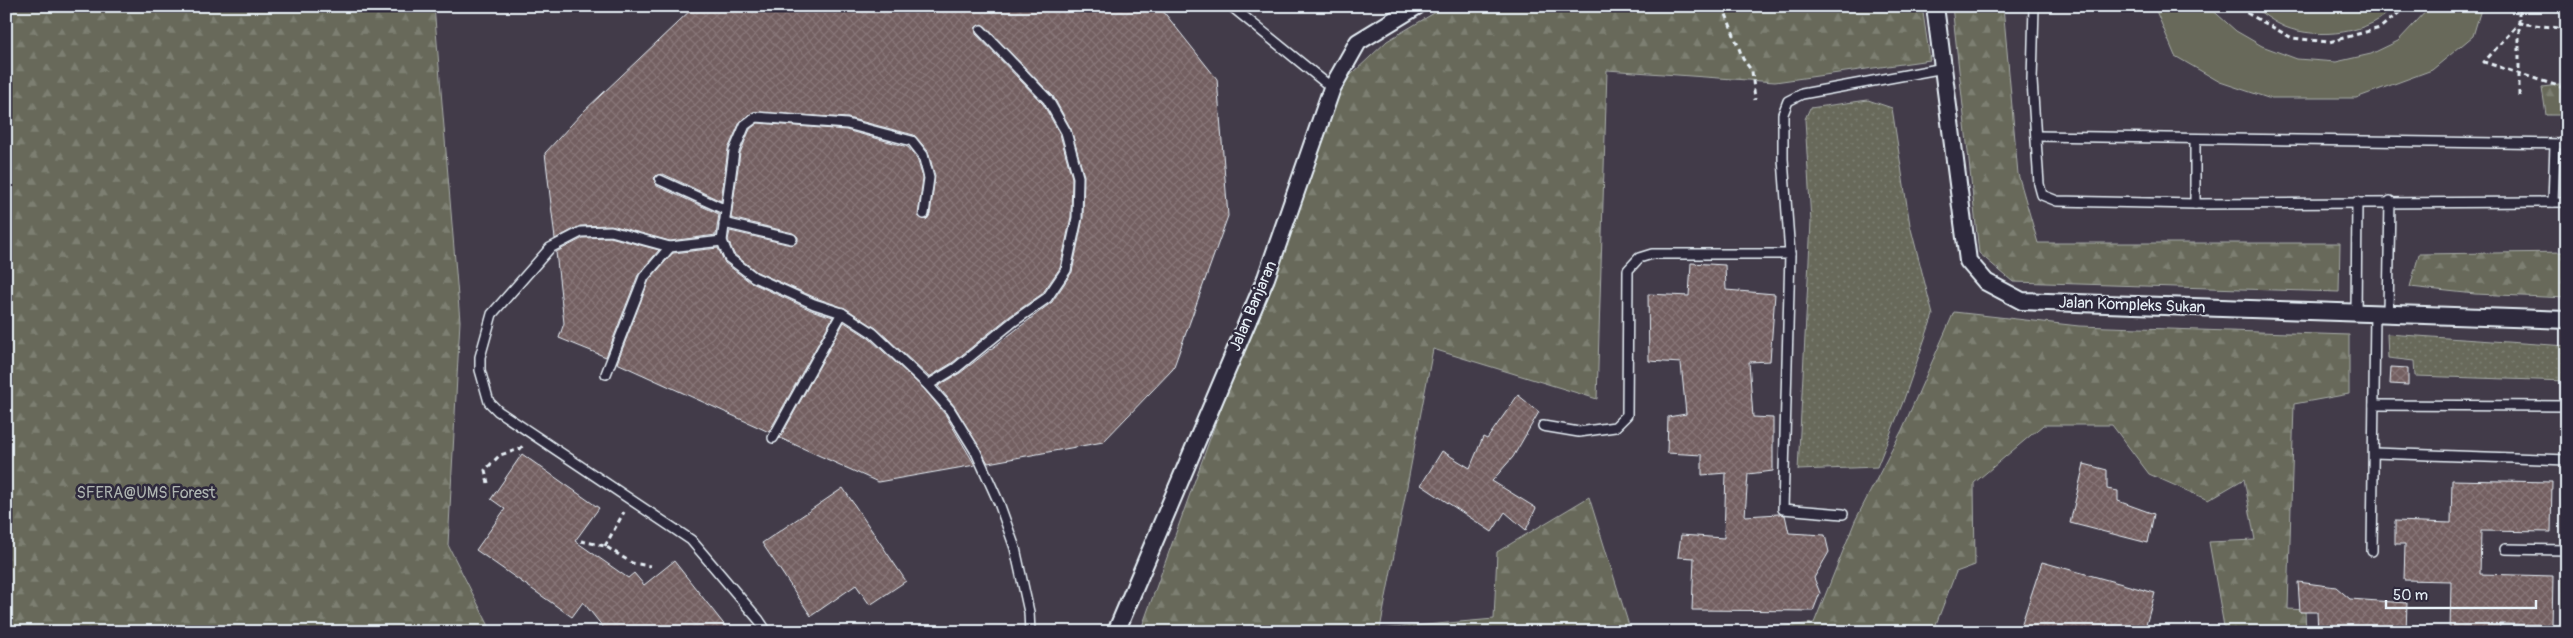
<svg xmlns="http://www.w3.org/2000/svg" width="2573" height="638" viewBox="0 0 2573 638" font-family="Pangolin,sans-serif">
<style>
.built{fill:#433a48}
.forest{fill:url(#forest-firs);stroke:#a8ada9}
.park{fill:url(#park-dots);stroke:#a8ada9}
.pitch{fill:#67695a;stroke:#a8ada9}
.building{fill:url(#building-cross-hatch);stroke:#e8f1f8}
.lines{fill:none;stroke-linecap:round;stroke-linejoin:round}
.lane-casing{stroke:#e8f1f8;stroke-width:12}
.street-casing{stroke:#e8f1f8;stroke-width:20}
.path{stroke:#e8f1f8;stroke-width:3;stroke-dasharray:5 4;stroke-linecap:butt}
.lane{stroke:#2f2a3d;stroke-width:9}
.street{stroke:#2f2a3d;stroke-width:16}
.labels{text-anchor:middle;dominant-baseline:central;stroke-width:5;stroke-linejoin:round;paint-order:stroke}
.street-label{font-size:16px;fill:#e8f1f8;stroke:#2f2a3d}
.park-label{font-size:16px;fill:#aeb4b1;stroke:#2f2a3d}
</style>
<defs>
<pattern id="forest-firs" width="22" height="20" patternUnits="userSpaceOnUse" patternTransform="scale(1.25)"><rect width="22" height="20" fill="#67695a"/><path d="M5 1l3.5 6h-7zM16 11l3.5 6h-7z" fill="#7d7f72"/></pattern>
<pattern id="park-dots" width="8" height="8" patternUnits="userSpaceOnUse" patternTransform="scale(1.25)"><rect width="8" height="8" fill="#67695a"/><path d="M2 2h.1M6 6h.1" fill="none" stroke="#7d7f72" stroke-width="1.8" stroke-linecap="round"/></pattern>
<pattern id="building-cross-hatch" width="8" height="8" patternUnits="userSpaceOnUse" patternTransform="scale(1.25)"><rect width="8" height="8" fill="#735e60"/><path d="M0 0l8 8M0 8l8-8" fill="none" stroke="#877678"/></pattern>
</defs>
<rect width="100%" height="100%" fill="#2f2a3d"/>
<filter id="ink" filterUnits="userSpaceOnUse"><feTurbulence type="fractalNoise" baseFrequency=".02" numOctaves="2"/><feDisplacementMap in="SourceGraphic" scale="10" xChannelSelector="R" yChannelSelector="G"/><feConvolveMatrix kernelMatrix="1 2 1 2 8 2 1 2 1" color-interpolation-filters="sRGB"/></filter>
<g filter="url(#ink)">
<polygon class="built" points="365,6 2567,6 2567,632 6,632"/>
<g class="forest">
<polygon points="6,6 434,6 460,321 448,545 492,632 6,632"/>
<polygon points="1446,6 1922,6 1930,60 1775,82 1607,70 1597,399 1433,349 1380,629 1494,619 1497,552 1589,497 1631,632 1140,632 1337,88 1387,41"/>
<polygon points="1952,6 2003,6 2018,174 2038,243 2340,243 2339,292 2013,282 1979,253"/>
<polygon points="2567,84 2567,115 2546,115 2542,87"/>
<polygon points="2567,252 2567,298 2475,294 2410,287 2419,254"/>
<polygon points="1954,312 2079,326 2349,335 2349,394 2294,404 2288,609 2305,610 2306,632 2225,632 2209,542 2255,540 2244,479 2208,500 2149,474 2112,425 2043,425 1974,483 1975,565 1956,572 1933,632 1731,632 1814,623 1855,521 1902,430"/>
</g>
<g class="park">
<polygon points="1868,100 1892,108 1910,225 1933,315 1903,402 1877,467 1798,470 1811,222 1805,119 1810,108"/>
<polygon points="2387,334 2567,346 2567,381 2415,376 2414,361 2388,358"/>
<polygon points="2561,579 2567,579 2567,632 2562,632"/>
</g>
<g class="pitch">
<polygon points="2154,6 2208,6 2236,31 2262,46 2297,59 2336,62 2371,54 2398,41 2431,6 2482,6 2473,36 2432,70 2356,98 2268,98 2220,82 2175,56"/>
<path d="M 2252,6 L 2394,6 C 2373,34 2317,40 2285,27 C 2273,22 2262,13 2252,6 Z"/>
</g>
<g class="building">
<polygon points="695,6 1159,6 1217,79 1228,216 1173,369 1103,442 988,463 955,407 938,386 960,373 1052,302 1072,272 1083,218 1084,176 1071,129 1053,96 982,24 975,28 976,34 1043,104 1060,134 1072,178 1071,217 1060,268 1042,294 1010,316 952,363 929,377 876,328 845,308 816,298 757,272 734,254 728,240 730,231 791,245 798,241 798,237 793,233 731,218 740,153 750,129 758,123 846,130 908,147 917,158 923,178 918,216 926,220 930,215 935,176 928,151 914,135 848,118 753,112 740,122 728,149 721,201 663,174 657,175 654,178 657,186 719,214 716,235 670,241 611,225 580,226 555,239 545,153 583,112"/>
<polygon points="610,237 659,250 638,275 606,357 559,338 564,323 556,252 583,238"/>
<polygon points="718,248 725,263 750,282 811,310 833,317 769,432 617,363 649,280 673,253"/>
<polygon points="1691,263 1725,265 1726,290 1775,294 1770,361 1749,362 1753,417 1773,418 1773,471 1748,474 1745,516 1779,514 1785,515 1789,533 1825,535 1829,552 1814,578 1820,593 1813,611 1692,610 1694,558 1678,557 1681,535 1724,538 1726,473 1702,475 1702,455 1667,453 1668,417 1686,414 1681,363 1649,361 1648,294 1689,296"/>
<polygon points="844,322 869,338 924,389 945,414 975,465 878,482 780,438"/>
<polygon points="2391,367 2408,368 2408,385 2390,384"/>
<polygon points="1518,395 1539,412 1513,457 1492,481 1536,508 1526,530 1505,512 1492,532 1421,485 1442,451 1470,468 1483,437 1487,439"/>
<polygon points="522,454 599,508 575,541 628,578 634,573 644,585 674,561 730,632 607,632 583,602 572,617 476,550 505,509 491,499"/>
<polygon points="2084,464 2107,470 2107,489 2118,491 2118,501 2154,514 2148,543 2070,523"/>
<polygon points="2452,480 2552,482 2551,532 2481,531 2480,574 2553,576 2552,625 2500,624 2499,632 2450,632 2451,581 2404,580 2405,544 2395,544 2395,521 2451,523"/>
<polygon points="843,488 906,581 870,605 856,585 811,616 762,543"/>
<polygon points="2042,562 2155,593 2144,632 2019,632"/>
<polygon points="2298,582 2336,587 2350,599 2407,603 2406,632 2318,632 2317,612 2300,612"/>
</g>
<g class="lines">
<g class="lane-casing">
<g id="lane">
<polyline points="1231,6 1332,88"/>
<polyline points="2034,6 2032,81 2039,184 2042,195 2057,201 2195,204 2567,202"/>
<polyline points="2037,136 2567,144"/>
<polyline points="660,180 726,210"/>
<polyline points="2553,202 2555,145"/>
<polyline points="2195,204 2195,140"/>
<polyline points="924,214 929,178 923,155 912,141 847,124 756,117 745,125 734,151 722,241 729,258 754,277 814,304 842,313 873,333 928,385 950,410 976,452 999,503 1015,548 1029,612 1030,632"/>
<polyline points="724,223 792,239"/>
<polyline points="722,241 670,247 611,231 581,232 550,248 492,314 480,357 480,370 489,402 498,411 691,540 759,620 767,632"/>
<polyline points="2388,312 2390,201"/>
<polyline points="2356,314 2357,202"/>
<polyline points="606,374 644,277 670,247"/>
<polyline points="928,385 956,368 1014,321 1047,298 1066,270 1077,218 1078,177 1066,132 1048,100 981,30"/>
<polyline points="2374,405 2567,406"/>
<polyline points="1543,426 1579,432 1615,427 1627,415 1628,270 1639,258 1652,254 1790,254"/>
<polyline points="773,438 842,313"/>
<polyline points="2374,453 2567,460"/>
<polyline points="1843,514 1783,509 1790,254 1783,159 1783,114 1788,101 1802,94 1944,68"/>
<polyline points="2505,549 2567,550"/>
<polyline points="2372,551 2375,313"/>
</g>
</g>
<g class="street-casing">
<g id="street">
<polyline points="1935,6 1968,261 1986,282 2022,301 2567,320"/>
<polyline points="1116,632 1266,278 1332,88 1358,42 1417,6"/>
</g>
</g>
<g class="path">
<polyline points="1723,6 1743,59 1752,71 1755,100"/>
<polyline points="2241,6 2247,13 2292,38 2329,42 2380,28 2407,6"/>
<polyline points="2567,29 2519,23 2484,62 2567,89"/>
<polyline points="2519,96 2519,6"/>
<polyline points="488,483 485,470 500,455 520,449 524,444"/>
<polyline points="581,541 605,546 632,563 650,566"/>
<polyline points="605,546 624,512"/>
</g>
<use href="#lane" class="lane"/>
<use href="#street" class="street"/>
</g>
</g>
<g class="labels">
<g class="street-label">
<text transform="translate(2132 305) rotate(2)">Jalan Kompleks Sukan</text>
<text transform="translate(1253 306) rotate(-67)">Jalan Banjaran</text>
</g>
<g class="park-label">
<text x="146" y="493">SFERA@UMS Forest</text>
</g>
</g>
<rect width="2573" height="638" fill="none" stroke="#2f2a3d" stroke-width="25"/>
<rect x="12" y="12" width="2548" height="613" fill="none" stroke="#e8f1f8" stroke-width="2" filter="url(#ink)"/>
<path d="M2386 600v8h150v-8" fill="none" stroke="#e8f1f8" stroke-width="2.5"/>
<text x="2393" y="600" font-size="15" fill="#e8f1f8" stroke="#2f2a3d" stroke-width="4" paint-order="stroke">50 m</text>
</svg>
